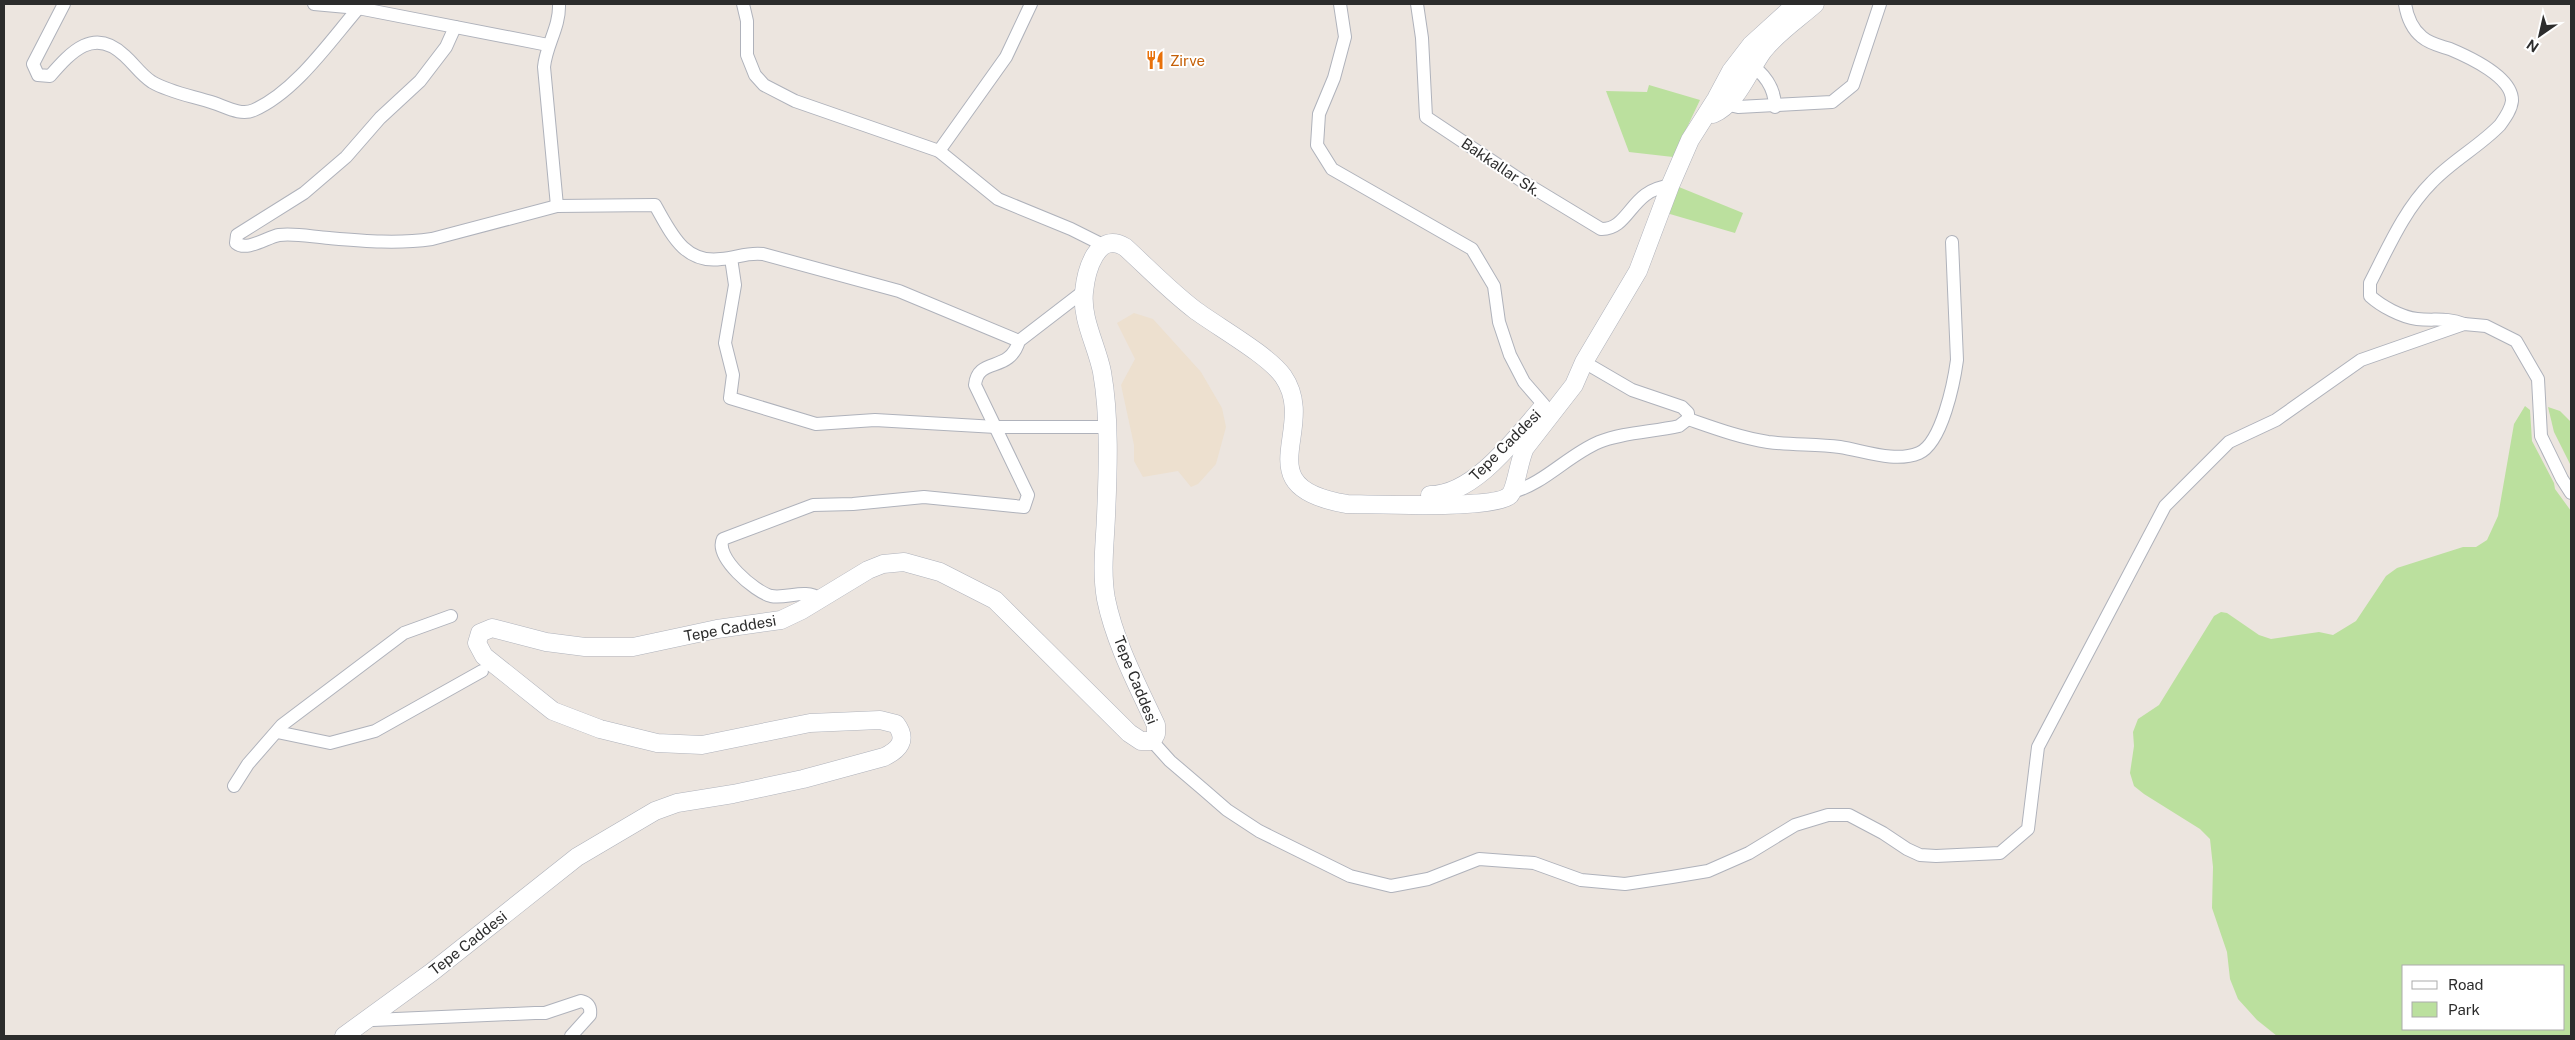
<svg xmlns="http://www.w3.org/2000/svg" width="2575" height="1040" viewBox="0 0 2575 1040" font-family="'Public Sans',sans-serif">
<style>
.education{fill:#ede0cf}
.green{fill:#bbe09e;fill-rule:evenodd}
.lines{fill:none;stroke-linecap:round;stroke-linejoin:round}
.street-casing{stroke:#afb2bb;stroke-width:14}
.secondary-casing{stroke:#afb2bb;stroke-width:19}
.street{stroke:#fff;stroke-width:12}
.secondary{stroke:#fff;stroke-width:18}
.labels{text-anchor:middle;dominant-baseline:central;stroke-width:4;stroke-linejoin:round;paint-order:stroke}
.food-label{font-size:15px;fill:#c56008;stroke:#fff;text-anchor:start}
.street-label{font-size:15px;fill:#2c2c2c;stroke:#fff}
</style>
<rect width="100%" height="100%" fill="#ece5df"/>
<polygon class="education" points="1134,313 1153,319 1201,372 1222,408 1226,427 1216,464 1198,484 1191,487 1178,471 1143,477 1134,461 1134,445 1121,385 1135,359 1117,323"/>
<g class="green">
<polygon points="1649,85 1700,100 1673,157 1629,152 1606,91 1647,92"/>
<polygon points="1674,185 1743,213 1735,233 1663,212"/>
<path d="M 2525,406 L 2530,410 L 2532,441 L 2554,483 L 2555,489 L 2571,511 L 2571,1036 L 2277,1036 L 2257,1020 L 2238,999 L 2230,979 L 2227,952 L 2212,908 L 2213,867 L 2210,839 L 2200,829 L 2144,794 L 2134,786 L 2130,773 L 2134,746 L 2133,732 L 2138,719 L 2159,705 L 2214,616 L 2221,612 L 2227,613 L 2259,635 L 2271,639 L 2319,632 L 2333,635 L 2356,621 L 2386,576 L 2397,568 L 2463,547 L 2476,547 L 2487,540 L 2498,516 L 2514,424 ZM 2404,966 L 2564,966 L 2564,1029 L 2404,1029 Z"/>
<polygon points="2548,407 2560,411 2571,422 2571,466 2554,432"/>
</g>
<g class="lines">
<g class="street-casing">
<g id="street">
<path d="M 64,4 L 33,64 L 38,75 L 50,76 C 71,52 94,26 125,56 C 134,64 141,75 152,82 C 171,93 193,96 214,103 C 226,107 241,116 254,110 C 297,91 332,38 362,4"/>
<polyline points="314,4 358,8 548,45"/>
<polyline points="743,4 747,21 747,55 755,75 764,85 795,101 939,151 998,199 1071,229 1103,245"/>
<polyline points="1340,4 1345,37 1334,78 1319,114 1317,145 1332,169 1472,249 1494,286 1499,322 1510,355 1524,382 1544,405"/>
<path d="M 1417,4 L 1422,38 L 1426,117 L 1525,183 L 1601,229 C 1630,230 1630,189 1670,186"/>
<path d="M 2405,4 C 2407,16 2412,29 2422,37 C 2430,44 2441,46 2450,49 C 2469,57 2513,77 2512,101 C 2511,110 2505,118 2500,125 C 2480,146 2453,160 2432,182 C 2404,210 2388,248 2370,283 L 2370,296 C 2381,306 2401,317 2417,319 C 2435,321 2445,317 2464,324"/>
<path d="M 455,27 L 446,47 L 420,81 L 380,118 L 346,157 L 304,193 L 237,235 L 236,243 C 247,252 267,237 279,235 C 295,233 313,237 329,238 C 364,241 397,244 432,239 L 557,206 L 655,205 C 671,233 684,264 721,259 C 736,258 747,252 763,254 L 899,291 L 1019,341"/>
<path d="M 1747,63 C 1764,72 1775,88 1775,107"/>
<polyline points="1720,103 1738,107 1832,102 1853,85 1880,4"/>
<polyline points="939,151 1006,57 1031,4"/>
<path d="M 557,206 L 544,67 C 546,45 560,27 559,4"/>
<polyline points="731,258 735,285 725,343 733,375 730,398 816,424 875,420 996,427 1106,427"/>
<path d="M 1688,419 C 1714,428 1741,438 1768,442 C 1792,445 1817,444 1840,447 C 1865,451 1895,463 1919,453 C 1942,443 1954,382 1957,360 L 1952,242"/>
<path d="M 1512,492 C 1544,484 1568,455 1599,442 C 1624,432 1653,432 1679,426 L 1688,419 L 1688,413 L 1682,407 L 1632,390 L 1584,362"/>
<path d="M 820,599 C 805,588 788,599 771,596 C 755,592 714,557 723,539 L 813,505 L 853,504 L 924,497 L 1024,507 L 1028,495 L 975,385 C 978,356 1009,374 1019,341 L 1084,291"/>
<polyline points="277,732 330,743 375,731 482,671"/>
<polyline points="1152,741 1170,761 1204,790 1227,810 1259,831 1350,876 1391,886 1428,879 1479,859 1534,863 1581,880 1625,884 1672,877 1708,871 1749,853 1795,825 1828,815 1849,815 1883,833 1907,849 1920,855 1936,856 2000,853 2028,829 2038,747 2165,506 2229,442 2276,420 2361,360 2464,324 2486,326 2516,341 2538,379 2541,436 2562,479 2571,493"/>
<polyline points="234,786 248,764 282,725 404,633 451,616"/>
<path d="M 367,1017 L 373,1020 L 535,1013 L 545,1013 L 581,1001 C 589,1003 591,1007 590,1015 L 571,1036"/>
</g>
</g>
<g class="secondary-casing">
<g id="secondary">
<path d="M 1713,114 C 1737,104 1749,70 1763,51 C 1777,33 1798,19 1815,4"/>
<path d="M 1430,495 C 1474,495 1515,439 1542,408"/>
<path d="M 344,1036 L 432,972 L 577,857 L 655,811 L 677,803 L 733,794 L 803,779 L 884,757 C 899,750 908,740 896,724 L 880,720 L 810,723 L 702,745 L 657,743 L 600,729 L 553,711 L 484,656 L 477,643 L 480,633 L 492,628 L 546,642 L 585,647 L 633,647 L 717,629 L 781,620 L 802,610 L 868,570 L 883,564 L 904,562 L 940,572 L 995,600 L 1129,733 L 1141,741 L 1152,741 L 1156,734 L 1156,725 C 1137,684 1115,643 1106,599 C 1101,571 1105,543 1106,516 C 1108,471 1110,417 1102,372 C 1097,346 1081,319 1084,292 C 1086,271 1097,230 1125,247 C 1148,268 1170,291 1195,310 C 1218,327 1268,355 1283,376 C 1320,429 1242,487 1347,504 C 1373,504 1496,510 1510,495 C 1516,488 1519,460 1525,448 L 1574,385 L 1584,362 L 1638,271 L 1670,186 L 1690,140 L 1716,99 L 1731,71 L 1751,45 L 1796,4"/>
</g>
</g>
<use href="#street" class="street"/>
<use href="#secondary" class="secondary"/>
</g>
<defs>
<g id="restaurant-bare" transform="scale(1.5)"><path d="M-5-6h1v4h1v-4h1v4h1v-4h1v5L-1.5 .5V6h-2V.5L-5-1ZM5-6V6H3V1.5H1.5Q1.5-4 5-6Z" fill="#e8710a" stroke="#fff" stroke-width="2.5" paint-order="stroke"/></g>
</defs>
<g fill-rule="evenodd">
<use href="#restaurant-bare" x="1155" y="60"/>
</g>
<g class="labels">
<g class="food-label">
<text x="1170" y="60">Zirve</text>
</g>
<g class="street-label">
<text transform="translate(1501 167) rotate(34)">Bakkallar Sk.</text>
<text transform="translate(1505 445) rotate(-45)">Tepe Caddesi</text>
<text transform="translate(730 628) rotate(-10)">Tepe Caddesi</text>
<text transform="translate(1136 680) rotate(68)">Tepe Caddesi</text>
<text transform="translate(468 943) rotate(-38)">Tepe Caddesi</text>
</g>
</g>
<rect width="2575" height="1040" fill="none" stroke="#2c2c2c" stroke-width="10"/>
<rect x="2402" y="965" width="162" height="65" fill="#ffffff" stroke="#ababab"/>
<rect x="2412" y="981" width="25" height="8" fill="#ffffff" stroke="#ababab"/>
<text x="2448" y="990" font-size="15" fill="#2c2c2c">Road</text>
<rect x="2412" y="1002" width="25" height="15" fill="#bbe09e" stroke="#ababab"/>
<text x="2448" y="1015" font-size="15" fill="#2c2c2c">Park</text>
<g transform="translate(2540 35) rotate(214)" stroke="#ffffff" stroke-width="4" paint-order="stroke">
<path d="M0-4L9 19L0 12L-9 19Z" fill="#2c2c2c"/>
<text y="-8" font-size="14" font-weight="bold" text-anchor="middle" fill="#2c2c2c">N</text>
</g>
</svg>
